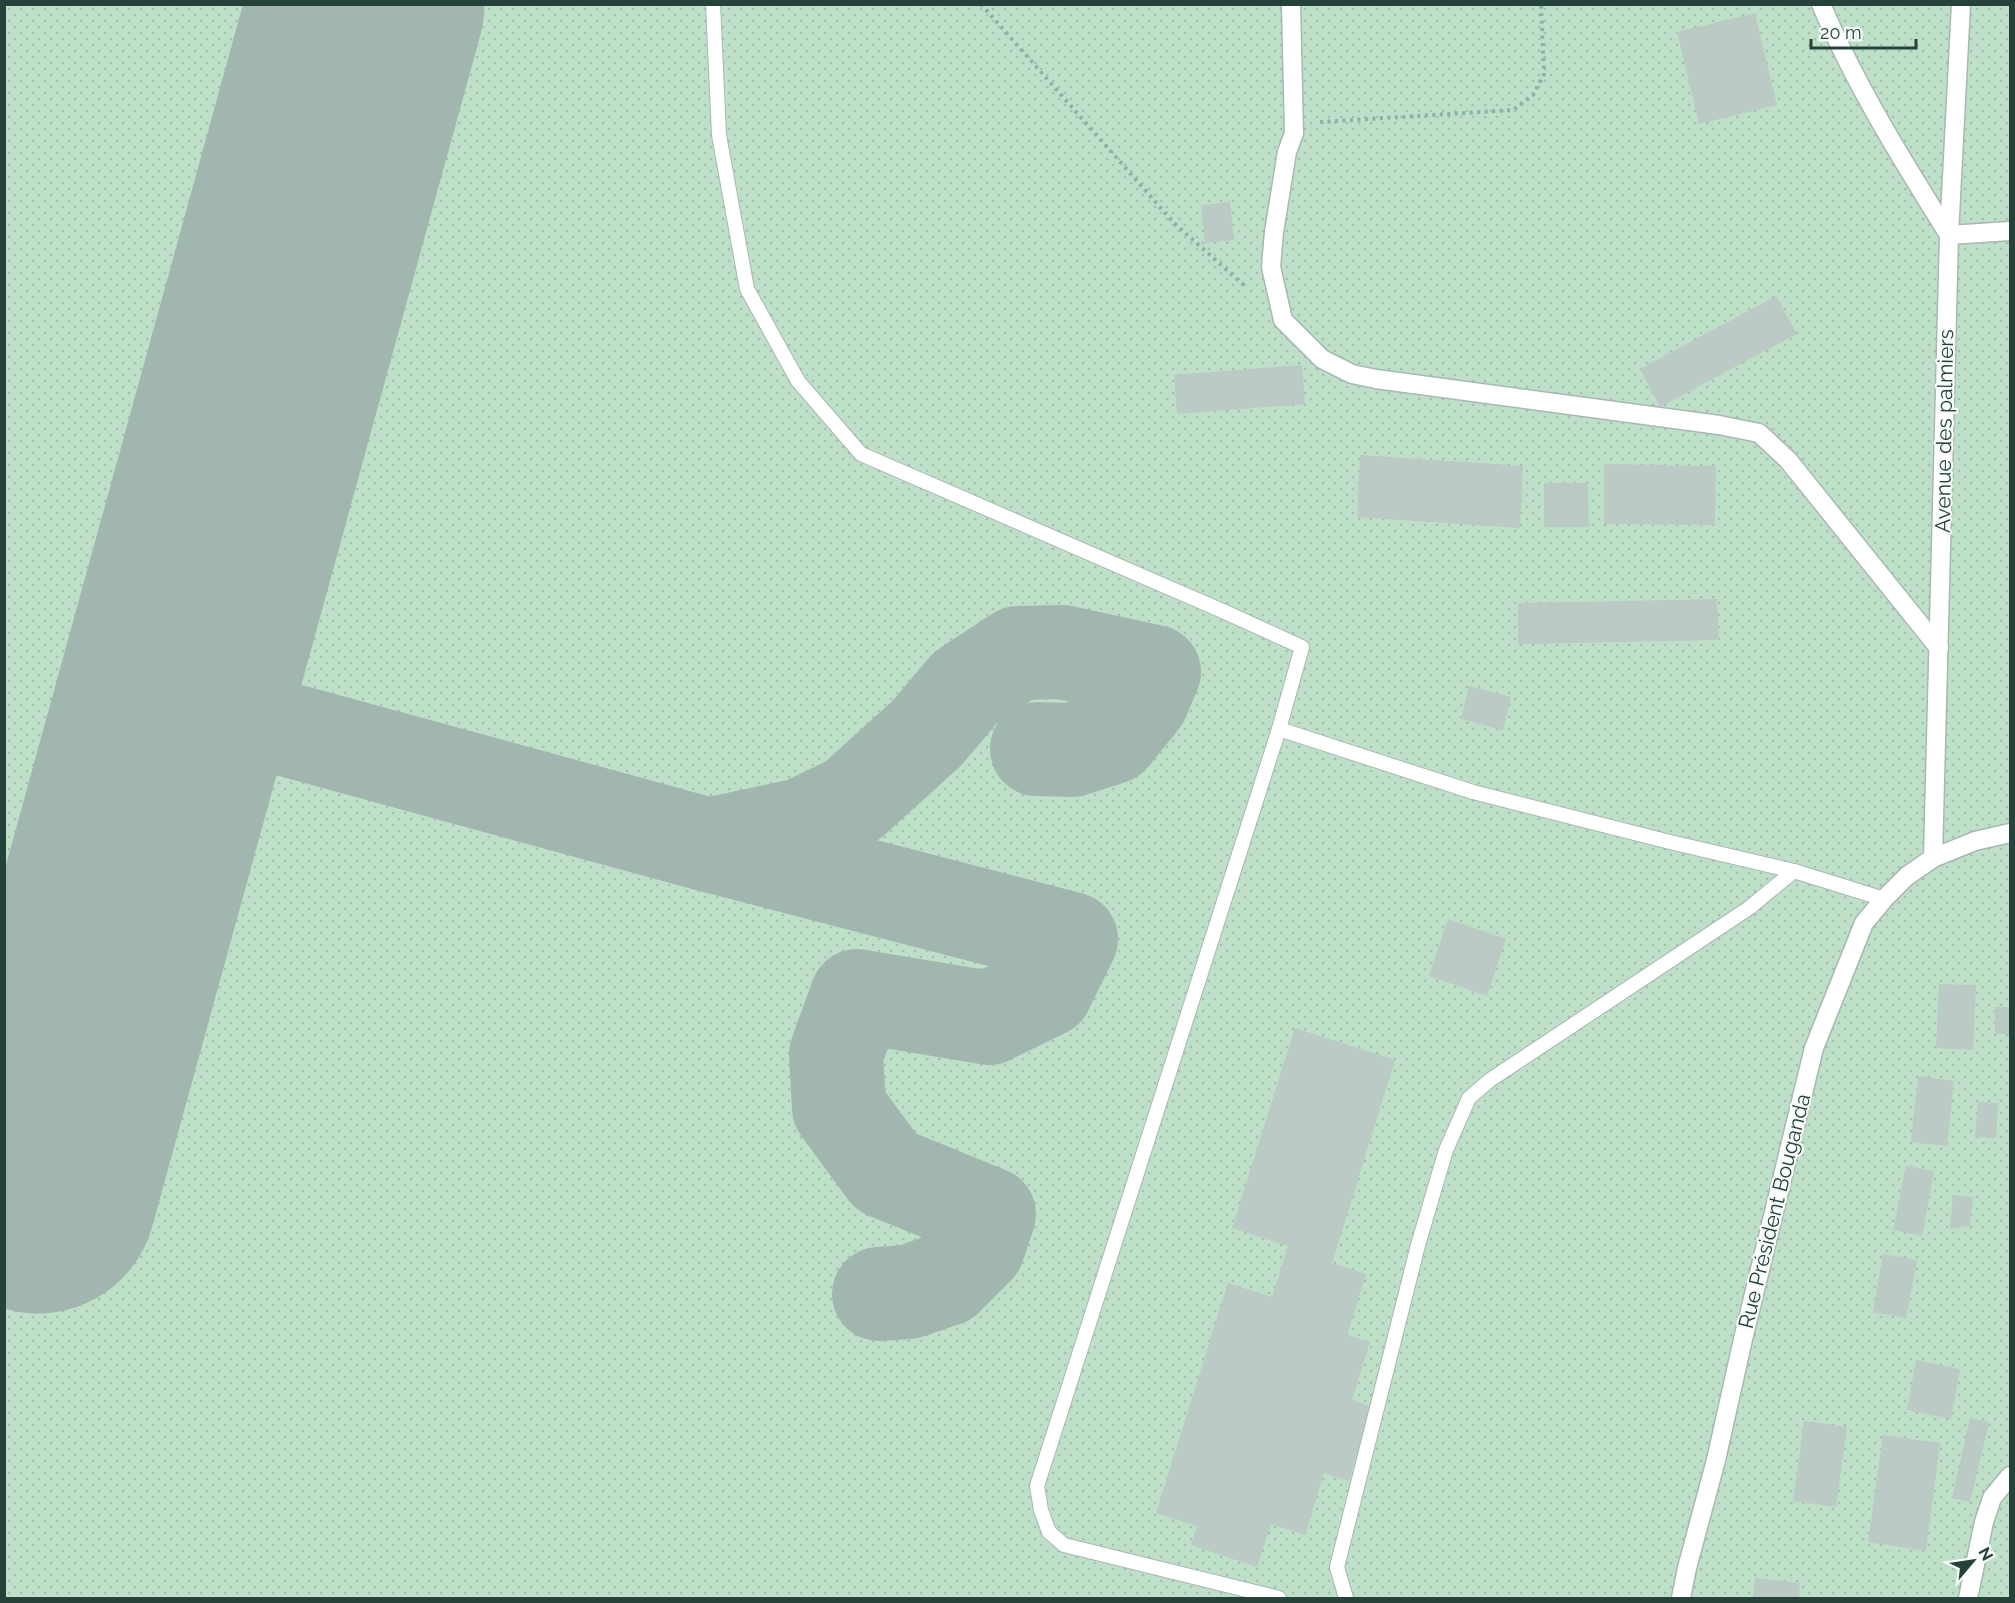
<svg xmlns="http://www.w3.org/2000/svg" width="2015" height="1603" viewBox="0 0 2015 1603" font-family="Raleway,sans-serif">
<style>
.grass{fill:url(#grass-dots)}
.lines{fill:none;stroke-linecap:round;stroke-linejoin:round}
.taxiway{stroke:#a2b6b0;stroke-width:94}
.runway{stroke:#a2b6b0;stroke-width:237}
.building{fill:#bbcac4}
.service-casing{stroke:#a8b8b2;stroke-width:16}
.minor-casing{stroke:#a8b8b2;stroke-width:21}
.tertiary-casing{stroke:#a8b8b2;stroke-width:21}
.path{stroke:#86b3a5;stroke-width:4;stroke-dasharray:3 4.5;stroke-linecap:butt}
.service{stroke:#fff;stroke-width:14}
.minor{stroke:#fff;stroke-width:18}
.tertiary{stroke:#fff;stroke-width:18}
.labels{text-anchor:middle;dominant-baseline:central;stroke-width:4.5;stroke-linejoin:round;paint-order:stroke}
.street-label{font-size:21px;fill:#24423a;stroke:#f7fbf9}
</style>
<defs>
<pattern id="grass-dots" width="8" height="8" patternUnits="userSpaceOnUse" patternTransform="scale(1.5)"><rect width="8" height="8" fill="#bfe0c8"/><path d="M2 2h.1M6 6h.1" fill="none" stroke="#a4c1ad" stroke-width="1.8" stroke-linecap="round"/></pattern>
</defs>
<rect width="100%" height="100%" fill="#e6efeb"/>
<rect class="grass" x="5" y="5" width="2005" height="1593"/>
<g class="lines">
<g class="taxiway">
<polyline points="204,593 228,653 249,691 274,726"/>
<polyline points="147,802 231,740 274,726 709,845 1071,939 1046,990 989,1018 857,996 836,1054 839,1108 886,1172 989,1214 978,1247 946,1279 908,1292 879,1294"/>
<polyline points="709,845 802,825 852,801 927,733 966,687 1018,653 1062,652 1154,672 1142,700 1112,737 1072,750 1037,749"/>
</g>
<polyline class="runway" points="38,1195 366,4"/>
</g>
<g class="building">
<polygon points="1755,13 1777,105 1699,124 1677,32"/>
<polygon points="1230,202 1234,240 1205,243 1201,205"/>
<polygon points="1776,296 1797,334 1660,407 1640,369"/>
<polygon points="1302,365 1305,404 1177,414 1174,375"/>
<polygon points="1360,455 1523,466 1520,528 1357,517"/>
<polygon points="1604,464 1716,466 1715,525 1604,524"/>
<polygon points="1544,483 1588,483 1589,527 1544,527"/>
<polygon points="1717,599 1719,640 1518,644 1518,603"/>
<polygon points="1469,686 1511,697 1503,730 1461,719"/>
<polygon points="1448,919 1506,939 1487,996 1429,976"/>
<polygon points="1939,984 1976,985 1973,1050 1936,1048"/>
<rect x="1995" y="1007" width="15" height="27"/>
<polygon points="1295,1028 1395,1060 1332,1263 1366,1274 1347,1335 1370,1342 1352,1400 1372,1407 1349,1481 1324,1473 1305,1535 1271,1524 1257,1567 1191,1545 1197,1526 1156,1513 1228,1283 1272,1297 1288,1246 1232,1228"/>
<polygon points="1918,1076 1954,1081 1947,1146 1911,1142"/>
<polygon points="1978,1102 1998,1103 1996,1138 1975,1137"/>
<polygon points="1906,1166 1934,1171 1922,1236 1893,1230"/>
<polygon points="1953,1195 1973,1197 1970,1226 1950,1229"/>
<polygon points="1883,1254 1917,1260 1906,1318 1873,1312"/>
<polygon points="1916,1360 1960,1369 1951,1419 1907,1410"/>
<polygon points="1970,1418 1989,1422 1970,1502 1952,1498"/>
<polygon points="1804,1421 1847,1427 1836,1507 1793,1501"/>
<polygon points="1883,1435 1940,1443 1926,1551 1868,1542"/>
<polygon points="1755,1578 1800,1583 1799,1598 1753,1598"/>
</g>
<g class="lines">
<g class="service-casing">
<g id="service">
<polyline points="713,4 719,135 747,289 798,381 861,454 1225,612 1302,647 1279,729 1473,792 1670,842 1794,871 1884,899"/>
<polyline points="1279,1598 1064,1545 1049,1532 1041,1510 1037,1486 1279,729"/>
<polyline points="1346,1598 1337,1567 1418,1245 1446,1150 1469,1098 1490,1080 1749,908 1794,871"/>
</g>
</g>
<g class="minor-casing">
<g id="minor">
<polyline points="1291,4 1294,133 1287,152 1274,232 1271,267 1283,320 1322,359 1352,374 1376,379 1719,425 1759,433 1788,460 1939,648"/>
<path d="M 1821,4 C 1856,86 1902,160 1949,235 L 2010,231"/>
<polyline points="1933,858 1949,235 1961,4"/>
<polyline points="1968,1598 1984,1522 1992,1498 2010,1476"/>
</g>
</g>
<g class="tertiary-casing">
<polyline id="tertiary" points="1681,1598 1687,1568 1716,1460 1744,1335 1814,1048 1864,923 1884,899 1907,876 1933,858 1975,841 2010,833"/>
</g>
<g class="path">
<polyline points="981,4 1174,223 1247,288"/>
<polyline points="1320,122 1513,110 1533,95 1544,74 1541,4"/>
</g>
<use href="#service" class="service"/>
<use href="#minor" class="minor"/>
<use href="#tertiary" class="tertiary"/>
</g>
<g class="labels">
<g class="street-label">
<text transform="translate(1944 431) rotate(-89)">Avenue des palmiers</text>
<text transform="translate(1774 1211) rotate(-76)">Rue Président Bouganda</text>
</g>
</g>
<rect width="2015" height="1603" fill="none" stroke="#24423a" stroke-width="12"/>
<g transform="translate(1973 1561) rotate(61)" stroke="#f7fbf9" stroke-width="4.5" paint-order="stroke">
<path d="M0-4.5L10 22L0 15L-10 22Z" fill="#24423a"/>
<text y="-9" font-size="16" font-weight="bold" text-anchor="middle" fill="#24423a">N</text>
</g>
<path d="M1811 39v9h105v-9" fill="none" stroke="#24423a" stroke-width="3"/>
<text x="1820" y="39" font-size="18" fill="#24423a" stroke="#f7fbf9" stroke-width="4.5" paint-order="stroke">20 m</text>
</svg>
